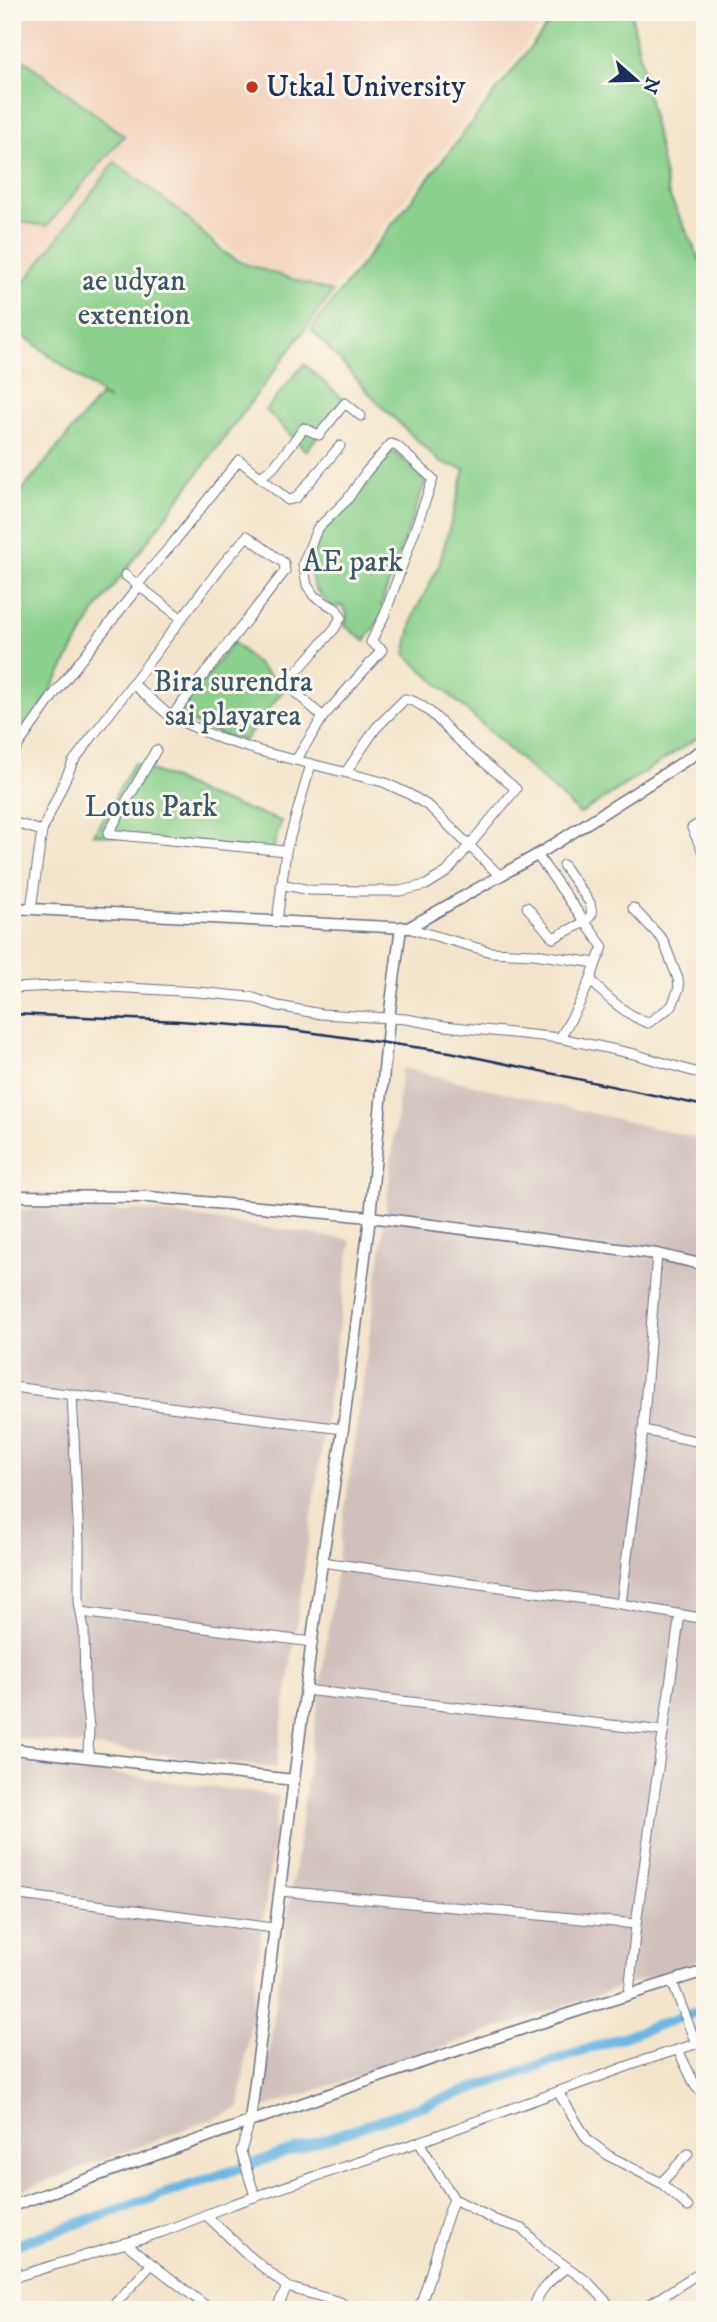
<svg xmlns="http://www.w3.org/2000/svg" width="717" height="2322" viewBox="0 0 717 2322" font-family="'IM FELL DW Pica',serif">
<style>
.built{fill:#f3d4bf}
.industrial{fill:#cfc0bb}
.green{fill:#8bd18c;stroke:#538075;stroke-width:2}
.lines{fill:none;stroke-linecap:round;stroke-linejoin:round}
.canal{stroke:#6bb7e4;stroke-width:10}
.minor-casing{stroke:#676f84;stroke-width:11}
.tertiary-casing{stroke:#676f84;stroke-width:13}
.minor{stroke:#fff;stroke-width:9}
.tertiary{stroke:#fff;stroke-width:10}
.rail{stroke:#1b2f5e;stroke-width:2.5}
.poi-dot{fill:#c8321e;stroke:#fbf7ec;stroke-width:2.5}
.labels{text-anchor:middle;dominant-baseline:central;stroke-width:6;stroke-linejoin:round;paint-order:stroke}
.poi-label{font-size:30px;fill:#1b2f5e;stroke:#fbf7ec;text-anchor:start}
.park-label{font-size:30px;fill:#37586a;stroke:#fbf7ec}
</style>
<rect width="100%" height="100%" fill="#fbf7ec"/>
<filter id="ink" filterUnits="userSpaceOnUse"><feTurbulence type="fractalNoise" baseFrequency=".0143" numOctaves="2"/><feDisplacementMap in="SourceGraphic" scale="14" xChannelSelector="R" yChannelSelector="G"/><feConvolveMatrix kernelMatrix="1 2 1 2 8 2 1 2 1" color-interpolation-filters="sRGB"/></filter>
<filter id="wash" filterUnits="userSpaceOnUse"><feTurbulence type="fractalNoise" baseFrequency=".00686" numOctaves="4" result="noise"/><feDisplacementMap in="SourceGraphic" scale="28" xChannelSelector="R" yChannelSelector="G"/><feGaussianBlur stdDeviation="1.57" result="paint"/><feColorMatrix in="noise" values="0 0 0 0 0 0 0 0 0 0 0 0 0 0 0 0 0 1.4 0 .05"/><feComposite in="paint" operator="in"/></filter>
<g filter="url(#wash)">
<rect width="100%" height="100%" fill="#f3e5cb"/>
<polygon class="built" points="12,12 551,12 333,290 252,266 115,162 12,294"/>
<g class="industrial">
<polygon points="402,1068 705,1140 705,1958 261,2109 382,1244"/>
<polygon points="12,1209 149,1211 351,1240 276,1768 12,1737"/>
<polygon points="12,1760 279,1796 239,2109 12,2194"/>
</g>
<g class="green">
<polygon points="558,12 631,12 668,193 705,270 705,733 580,814 405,654 414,614 439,566 465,469 441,463 378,403 311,329"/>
<polygon points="12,51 124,136 47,226 12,221"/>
<polygon points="115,162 179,211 225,253 245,264 333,292 94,613 12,760 12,496 16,498 100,396 109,400 12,327 12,299"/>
<polygon points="304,364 345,401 306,451 266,410"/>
<polygon points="393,451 426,480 381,605 387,608 365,641 345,626 347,613 342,606 332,607 315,589 308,564 322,532 354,501"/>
<polygon points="233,642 284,689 244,741 222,735 176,716"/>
<polygon points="134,763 173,779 202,794 281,821 272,853 183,845 94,834"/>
</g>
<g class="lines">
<polyline class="canal" points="15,2245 705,2009"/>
</g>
</g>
<g filter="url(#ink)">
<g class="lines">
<g class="minor-casing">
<g id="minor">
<polyline points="260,477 288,500 296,498 340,446"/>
<polyline points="137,585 174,542 239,460 260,477 273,468 304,428 319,435 345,403 361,416"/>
<polyline points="139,586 181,618"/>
<polyline points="132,683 171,717 221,739 263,752 383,782 409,794 430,807 500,876"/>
<polyline points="156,750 108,834 286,851 311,764"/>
<polyline points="12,758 17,747 55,693 139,586 125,575"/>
<polyline points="296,760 323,717 382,650 371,642 385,614 433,479 397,446 391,444 366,472 347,500 317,529 303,564 307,585 314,596 336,609 341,617 335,628 286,684 323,717"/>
<polyline points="705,820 692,828 705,856"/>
<polyline points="12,822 42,831 31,909"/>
<polyline points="42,831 73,762 223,564 247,536 284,563 285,571 171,717"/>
<polyline points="537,855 585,922 592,914 590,903 563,865"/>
<path d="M 281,884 L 309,890 L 364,891 L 400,891 L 426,885 L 447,872 L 516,789 C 499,774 482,761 465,746 C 449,733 426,701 405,699 L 376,728 L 346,772"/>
<polyline points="527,907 553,938 585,922 603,947 596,963"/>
<polyline points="277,921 286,851"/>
<path d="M 591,979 C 602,995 630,1017 648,1023 L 672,1006 L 679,988 L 678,979 L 663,940 L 633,908"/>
<path d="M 12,988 L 76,985 L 197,992 L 250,997 L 278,1006 L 321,1014 L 406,1019 L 445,1026 L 560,1038 C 574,1014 588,990 596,963 L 534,954 L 491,952 L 408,928"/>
<polyline points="560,1038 634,1054 705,1075"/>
<polyline points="12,1387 343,1429"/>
<polyline points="72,1394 79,1545 79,1602 84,1630 85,1693 89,1726 88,1757"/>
<polyline points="643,1430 657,1254"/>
<polyline points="322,1562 621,1604 643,1430 705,1443"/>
<polyline points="621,1604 705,1619"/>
<polyline points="81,1612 312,1642"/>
<polyline points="305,1690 663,1731"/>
<polyline points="280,1891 636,1924 680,1614"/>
<polyline points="12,1894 273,1928"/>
<polyline points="672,1981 696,2044"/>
<polyline points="629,1993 636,1924"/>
<polyline points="678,2050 696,2087 705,2095"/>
<polyline points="558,2092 587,2139 609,2156 661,2183 688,2207"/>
<polyline points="250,2121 241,2151 255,2196"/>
<polyline points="419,2142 454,2199 495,2220 523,2229 543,2250 588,2282 614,2310"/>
<polyline points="661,2183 688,2154"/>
<polyline points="206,2215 247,2254 287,2287 340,2302 351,2310"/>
<polyline points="125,2243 211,2310"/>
<polyline points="12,2261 18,2276"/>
<polyline points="12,2278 162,2232 233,2204 419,2142 642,2061 705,2041"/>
<polyline points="109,2310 152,2264"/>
<polyline points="276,2310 287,2287"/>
<path d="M 418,2310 C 433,2274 439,2235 454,2199"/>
<path d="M 533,2310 C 538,2290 550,2280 566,2268"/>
<polyline points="641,2310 705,2269"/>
</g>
</g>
<g class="tertiary-casing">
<g id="tertiary">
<polyline points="12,908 408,928 542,852 705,748"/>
<polyline points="12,1196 148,1197 370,1217 657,1254 705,1265"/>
<polyline points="12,1749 294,1780"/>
<polyline points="250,2121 322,1562 343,1429 370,1217 389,1018 401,927"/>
<path d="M 12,2206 C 242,2124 472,2042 705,1971"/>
</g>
</g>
<use href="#minor" class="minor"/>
<use href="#tertiary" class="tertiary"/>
<polyline class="rail" points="12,1014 180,1021 286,1029 450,1052 705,1106"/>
</g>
</g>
<circle class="poi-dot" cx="252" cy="87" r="7"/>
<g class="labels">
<g class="poi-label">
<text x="266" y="87">Utkal University</text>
</g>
<g class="park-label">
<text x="134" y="281">ae udyan<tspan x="134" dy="34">extention</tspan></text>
<text x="353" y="562">AE park</text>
<text x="233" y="682">Bira surendra<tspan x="233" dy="34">sai playarea</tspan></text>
<text x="151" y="807">Lotus Park</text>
</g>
</g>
<rect width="717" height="2322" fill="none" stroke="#fbf7ec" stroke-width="42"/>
<g transform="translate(636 80) rotate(110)" stroke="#fbf7ec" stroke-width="5" paint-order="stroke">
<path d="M0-5L12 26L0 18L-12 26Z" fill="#1b2f5e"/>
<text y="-10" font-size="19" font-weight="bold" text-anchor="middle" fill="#1b2f5e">N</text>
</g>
</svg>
